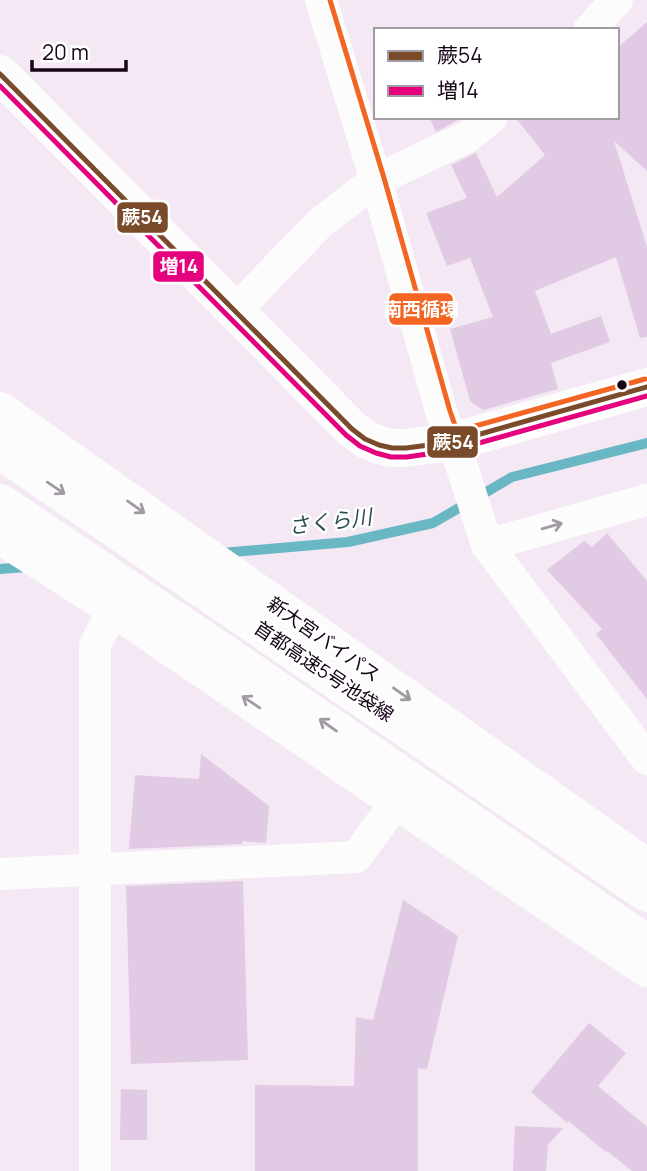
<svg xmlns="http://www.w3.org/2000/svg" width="647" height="1171" viewBox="0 0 647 1171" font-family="Manrope,'Noto Sans JP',sans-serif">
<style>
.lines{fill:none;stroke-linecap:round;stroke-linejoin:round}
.stream{stroke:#69b7c2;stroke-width:10}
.building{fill:#e1cae3}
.minor{stroke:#fdfcfd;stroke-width:32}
.tertiary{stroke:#fdfcfd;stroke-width:38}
.trunk{stroke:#fdfcfd;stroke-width:38}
.motorway{stroke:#fdfcfd;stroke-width:38}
.bus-1-casing{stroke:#fff;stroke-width:10}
.bus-2-casing{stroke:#fff;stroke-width:10}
.bus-3-casing{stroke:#fff;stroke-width:10}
.bus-1{stroke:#7a4b2a;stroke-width:5}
.bus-2{stroke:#e5007d;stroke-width:5}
.bus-3{stroke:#f26522;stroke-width:5}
.oneway{stroke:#a199a1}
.bus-dot{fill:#160418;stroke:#fff;stroke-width:2.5}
.labels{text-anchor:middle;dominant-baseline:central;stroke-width:5;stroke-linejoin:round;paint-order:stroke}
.street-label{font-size:19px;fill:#160418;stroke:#fff}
.water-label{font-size:21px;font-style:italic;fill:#2d4e51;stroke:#fff}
.line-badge{stroke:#fff;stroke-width:2.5}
.badge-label{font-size:19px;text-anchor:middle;font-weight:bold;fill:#fff}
</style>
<rect width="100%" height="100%" fill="#f4e8f4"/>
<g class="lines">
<g class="stream">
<polyline points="222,553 348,542 433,523 512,477 647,443"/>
<polyline points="0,569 26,567"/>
</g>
</g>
<g class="building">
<polygon points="647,22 647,171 614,141 647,247 647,337 640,338 616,257 535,291 551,334 601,316 610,342 551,363 558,389 483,410 470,401 450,329 493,317 470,258 447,266 426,213 467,198 451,165 476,153 497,197 545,155 515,117 617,117 617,48"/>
<polygon points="429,117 460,117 460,119 436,132"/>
<polygon points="607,533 647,581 647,699 596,634 602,629 547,570 584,541 592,547"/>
<polygon points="201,754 269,806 266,843 242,841 242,844 129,849 135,775 199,779"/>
<polygon points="243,881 248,1060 131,1064 126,886"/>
<polygon points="403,900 458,936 427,1069 418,1068 418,1171 255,1171 255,1085 354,1086 356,1017 373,1020"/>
<polygon points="589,1023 626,1053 598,1086 647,1127 647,1171 632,1171 607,1151 606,1152 568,1121 567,1123 531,1092"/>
<polygon points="121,1089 147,1090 147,1140 120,1140"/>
<polygon points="515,1126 563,1128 548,1145 546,1171 513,1171"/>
</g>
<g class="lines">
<g class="minor">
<polyline points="321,0 376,180 442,414 462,467 487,545 647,759"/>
<polyline points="589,30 617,0"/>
<polyline points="235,311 320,223 376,180 467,137 492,117"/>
<polyline points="487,545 647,500"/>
<polyline points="0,874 356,857 397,801"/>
<polyline points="95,1171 95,645 114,608"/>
</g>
<polyline class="tertiary" points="0,74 352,429 365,439 379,445 392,448 406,448 452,442 647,387"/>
<g class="trunk">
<polyline points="0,411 647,868"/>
<polyline points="0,535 114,608 397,801 647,968"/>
</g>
<g class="motorway">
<polyline points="0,450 647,893"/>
<polyline points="0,503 222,652 647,944"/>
</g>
<g class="bus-1-casing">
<polyline id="bus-1" points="0,74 352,429 365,439 379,445 392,448 406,448 452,442 647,387"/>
</g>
<g class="bus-2-casing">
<polyline id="bus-2" points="0,86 346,435 360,446 376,453 391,457 407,457 454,450 647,396"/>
</g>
<g class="bus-3-casing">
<polyline id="bus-3" points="330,0 384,178 450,411 457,431 645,379"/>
</g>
<use href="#bus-1" class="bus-1"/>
<use href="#bus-2" class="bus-2"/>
<use href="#bus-3" class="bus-3"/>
</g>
<defs><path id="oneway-shaft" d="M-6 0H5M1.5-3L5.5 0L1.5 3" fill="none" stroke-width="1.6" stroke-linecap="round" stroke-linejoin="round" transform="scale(1.75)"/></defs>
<g class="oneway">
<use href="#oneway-shaft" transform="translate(56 488) rotate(34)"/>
<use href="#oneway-shaft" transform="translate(136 507) rotate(35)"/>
<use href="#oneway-shaft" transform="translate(552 526) rotate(-16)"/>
<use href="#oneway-shaft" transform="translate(402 694) rotate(35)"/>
<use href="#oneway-shaft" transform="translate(251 702) rotate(-146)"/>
<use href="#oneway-shaft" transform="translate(328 725) rotate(-145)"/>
</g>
<circle class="bus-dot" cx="622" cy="385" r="6"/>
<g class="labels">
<g class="street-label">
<text transform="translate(324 639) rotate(35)">新大宮バイパス</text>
<text transform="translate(324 671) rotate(34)">首都高速5号池袋線</text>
</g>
<g class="water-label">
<text transform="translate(330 521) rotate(-7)">さくら川</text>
</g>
</g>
<g class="line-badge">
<rect x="116" y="201" width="53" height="33" rx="7" fill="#7a4b2a"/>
<rect x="152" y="250" width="53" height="33" rx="7" fill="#e5007d"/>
<rect x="388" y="292" width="66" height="34" rx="7" fill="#f26522"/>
<rect x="426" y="425" width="53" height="34" rx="7" fill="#7a4b2a"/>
</g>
<g class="badge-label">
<text x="142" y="224">蕨54</text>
<text x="179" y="273">増14</text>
<text x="421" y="316">南西循環</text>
<text x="453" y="449">蕨54</text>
</g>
<rect x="374" y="28" width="245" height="91" fill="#ffffff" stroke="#a29ba3" stroke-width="2"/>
<rect x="388" y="51" width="35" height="10" fill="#7a4b2a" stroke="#a29ba3" stroke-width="2"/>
<text x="437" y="63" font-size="21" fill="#160418">蕨54</text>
<rect x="388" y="86" width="35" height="10" fill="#e5007d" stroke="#a29ba3" stroke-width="2"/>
<text x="437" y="98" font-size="21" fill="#160418">増14</text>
<path d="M32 60v10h94v-10" fill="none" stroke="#160418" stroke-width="3.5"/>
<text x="42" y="60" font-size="21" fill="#160418" stroke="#ffffff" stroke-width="5" paint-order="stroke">20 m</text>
</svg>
